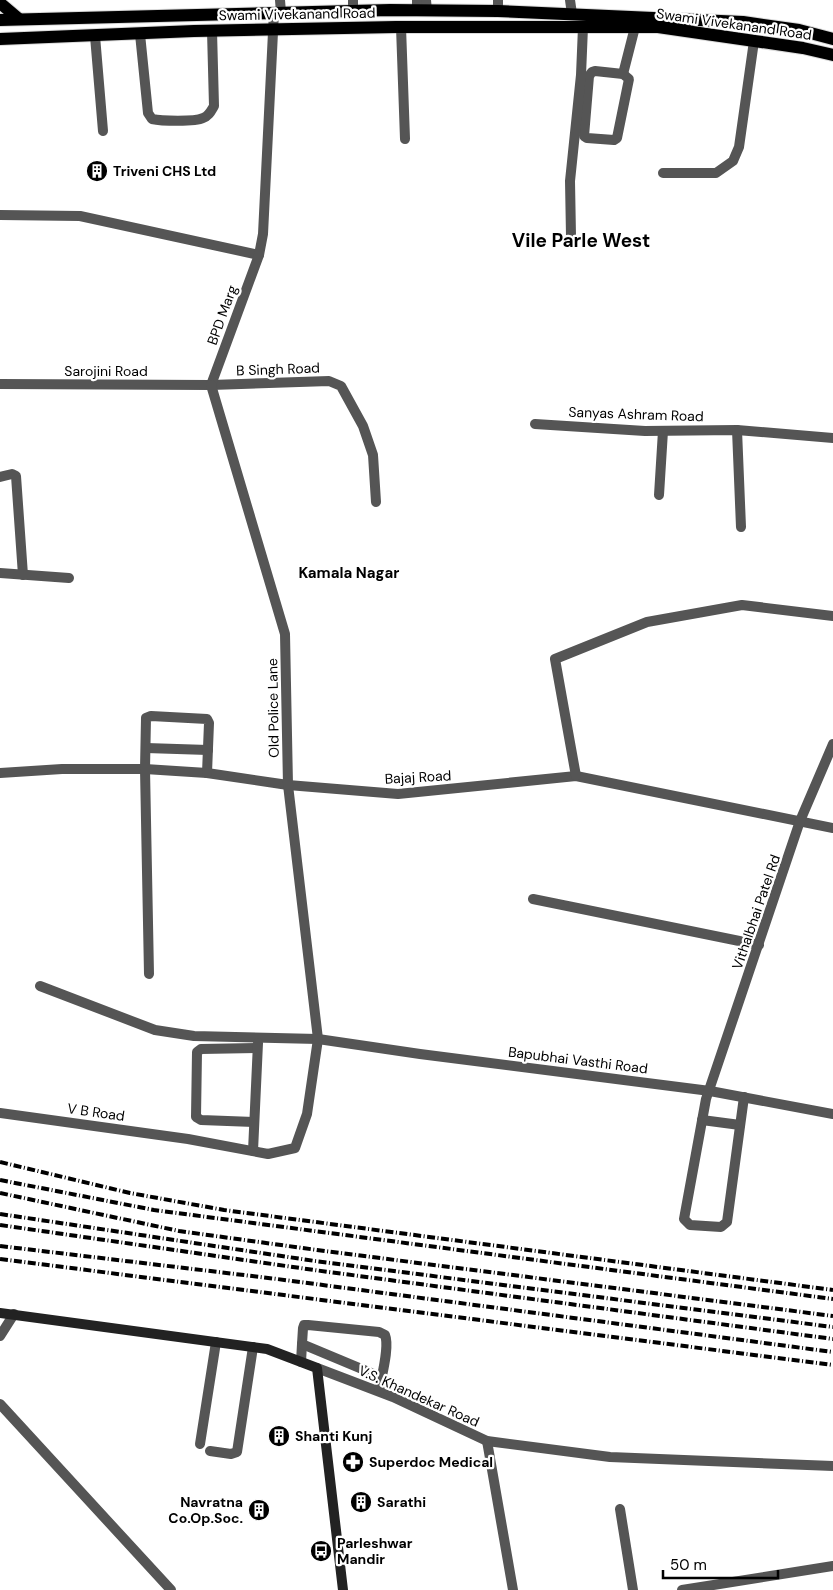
<svg xmlns="http://www.w3.org/2000/svg" width="833" height="1590" viewBox="0 0 833 1590" font-family="'DM Sans',sans-serif">
<style>
.lines{fill:none;stroke-linecap:round;stroke-linejoin:round}
.primary-casing{stroke:#dbdbdb;stroke-width:14}
.street{stroke:#555;stroke-width:10}
.secondary{stroke:#222;stroke-width:10}
.primary{stroke:#000;stroke-width:12}
.rail{stroke:#000;stroke-width:4;stroke-dasharray:8 2.5 1 2.5;stroke-linecap:butt}
.labels{text-anchor:middle;dominant-baseline:central;stroke-width:4.5;stroke-linejoin:round;paint-order:stroke}
.street-label{font-size:14px;fill:#000;stroke:#fff}
.poi-label{font-size:14px;font-weight:bold;fill:#000;stroke:#fff;text-anchor:start}
.neighbourhood-label{font-size:15px;font-weight:bold;fill:#000;stroke:#fff}
.district-label{font-size:19px;font-weight:bold;fill:#000;stroke:#fff}
</style>
<rect width="100%" height="100%" fill="#fff"/>
<g class="lines">
<g class="primary-casing">
<g id="primary">
<polyline points="0,3 19,19"/>
<polyline points="0,20 390,10 498,11 743,22 799,30 833,39"/>
<polyline points="0,39 194,31 396,27 658,27 803,48 833,55"/>
</g>
</g>
<g class="street">
<polyline points="280,0 281,12"/>
<polyline points="417,0 417,10"/>
<polyline points="426,0 427,11"/>
<polyline points="570,0 572,14"/>
<polyline points="353,10 353,0"/>
<polyline points="498,11 498,0"/>
<polyline points="401,27 405,139"/>
<path d="M 140,34 L 148,113 L 152,119 C 161,121 195,122 203,118 C 209,116 211,111 214,106 L 212,31"/>
<polyline points="95,36 103,131"/>
<polygon points="595,71 623,74 629,79 617,138 614,140 587,138 584,136 589,76 592,72"/>
<polyline points="623,74 635,27"/>
<polyline points="663,173 716,173 733,161 739,147 754,41"/>
<polyline points="0,215 80,216 259,255"/>
<polyline points="571,236 570,181 581,75 583,27"/>
<polyline points="0,384 211,385 329,381 341,386 363,426 373,455 376,502"/>
<polyline points="211,385 259,255 263,234 274,12"/>
<polyline points="535,424 645,431 737,430 833,438"/>
<polyline points="737,430 741,527"/>
<polyline points="0,477 12,474 16,476 23,575"/>
<polyline points="659,495 663,431"/>
<polyline points="0,573 69,578"/>
<polyline points="146,748 208,750"/>
<polyline points="0,773 62,769 145,769 207,773 288,785 398,794 576,776 833,828"/>
<polyline points="576,776 555,659 647,622 742,605 833,616"/>
<polyline points="533,899 759,945"/>
<polyline points="149,974 145,769 146,718 151,716 207,719 209,723 207,773"/>
<polyline points="40,986 155,1030 194,1036 318,1039 420,1054 710,1091 833,1114"/>
<polyline points="744,1097 727,1222 721,1227 690,1225 684,1219 706,1099 800,821 833,744"/>
<polyline points="0,1113 188,1139 268,1154 295,1148 307,1114 318,1039 288,785 285,634 211,385"/>
<polyline points="702,1120 740,1125"/>
<polyline points="254,1122 201,1120 196,1117 197,1052 201,1049 257,1048"/>
<polyline points="253,1151 258,1043"/>
<polyline points="0,1336 14,1314"/>
<polyline points="301,1362 302,1344"/>
<polyline points="317,1368 393,1397 487,1441 610,1457 833,1466"/>
<path d="M 379,1391 C 381,1378 390,1347 385,1335 L 379,1332 L 308,1325 L 304,1325 L 303,1328 L 302,1344 L 381,1377"/>
<polyline points="0,1404 171,1590"/>
<polyline points="487,1441 513,1590"/>
<polyline points="200,1444 216,1342"/>
<polyline points="210,1451 231,1454 237,1452 253,1347"/>
<polyline points="620,1509 633,1590"/>
<polyline points="682,1590 833,1566"/>
</g>
<polyline class="secondary" points="0,1313 267,1349 317,1368 343,1590"/>
<use href="#primary" class="primary"/>
<g class="rail">
<polyline points="0,1162 130,1193 224,1210 833,1290"/>
<polyline points="0,1180 154,1210 833,1299"/>
<polyline points="0,1193 179,1231 317,1250 833,1316"/>
<polyline points="0,1214 315,1261 833,1327"/>
<polyline points="0,1225 314,1270 833,1339"/>
<polyline points="0,1246 277,1279 833,1352"/>
<polyline points="0,1259 833,1365"/>
</g>
</g>
<defs>
<g id="building-disc" transform="scale(1.125)"><circle r="9.5" fill="#000" stroke="#fff"/><path d="M-4-6H4V6H1V3H-1V6H-4ZM-2.5-4.3h1.7v1.8h-1.7ZM.8-4.3h1.7v1.8H.8ZM-2.5-1h1.7V.8h-1.7ZM.8-1h1.7V.8H.8Z" fill="#fff"/></g>
<g id="pharmacy-disc" transform="scale(1.125)"><circle r="9.5" fill="#000" stroke="#fff"/><path d="M-2-6h4v4h4v4h-4v4h-4v-4h-4v-4h4Z" fill="#fff"/></g>
<g id="bus-disc" transform="scale(1.125)"><circle r="9.5" fill="#000" stroke="#fff"/><path d="M-5-6H5V4H4V6H2V4H-2V6H-4V4H-5ZM-3.5-4V0h7V-4ZM-3.5 1.2v1.5H-2V1.2ZM2 1.2v1.5H3.5V1.2Z" fill="#fff"/></g>
</defs>
<g fill-rule="evenodd">
<use href="#building-disc" x="97" y="171"/>
<use href="#building-disc" x="279" y="1436"/>
<use href="#pharmacy-disc" x="353" y="1462"/>
<use href="#building-disc" x="361" y="1502"/>
<use href="#building-disc" x="259" y="1510"/>
<use href="#bus-disc" x="321" y="1551"/>
</g>
<g class="labels">
<g class="street-label">
<text transform="translate(297 14) rotate(-1)">Swami Vivekanand Road</text>
<text transform="translate(734 24) rotate(8)">Swami Vivekanand Road</text>
<text transform="translate(222 315) rotate(-70)">BPD Marg</text>
<text transform="translate(278 369) rotate(-2)">B Singh Road</text>
<text x="106" y="371">Sarojini Road</text>
<text transform="translate(636 414) rotate(2)">Sanyas Ashram Road</text>
<text transform="translate(273 708) rotate(-91)">Old Police Lane</text>
<text transform="translate(418 777) rotate(-3)">Bajaj Road</text>
<text transform="translate(756 912) rotate(-71)">Vithalbhai Patel Rd</text>
<text transform="translate(578 1060) rotate(7)">Bapubhai Vasthi Road</text>
<text transform="translate(96 1112) rotate(8)">V B Road</text>
<text transform="translate(419 1396) rotate(24)">V.S. Khandekar Road</text>
</g>
<g class="poi-label">
<text x="113" y="171">Triveni CHS Ltd</text>
<text x="295" y="1436">Shanti Kunj</text>
<text x="369" y="1462">Superdoc Medical</text>
<text x="243" y="1502" text-anchor="end">Navratna<tspan x="243" dy="16">Co.Op.Soc.</tspan></text>
<text x="377" y="1502">Sarathi</text>
<text x="337" y="1543">Parleshwar<tspan x="337" dy="16">Mandir</tspan></text>
</g>
<g class="neighbourhood-label">
<text x="349" y="573">Kamala Nagar</text>
</g>
<g class="district-label">
<text x="581" y="240">Vile Parle West</text>
</g>
</g>
<path d="M663 1570v8h115v-8" fill="none" stroke="#000000" stroke-width="2.5"/>
<text x="670" y="1570" font-size="15" fill="#000000" stroke="#ffffff" stroke-width="4" paint-order="stroke">50 m</text>
</svg>
